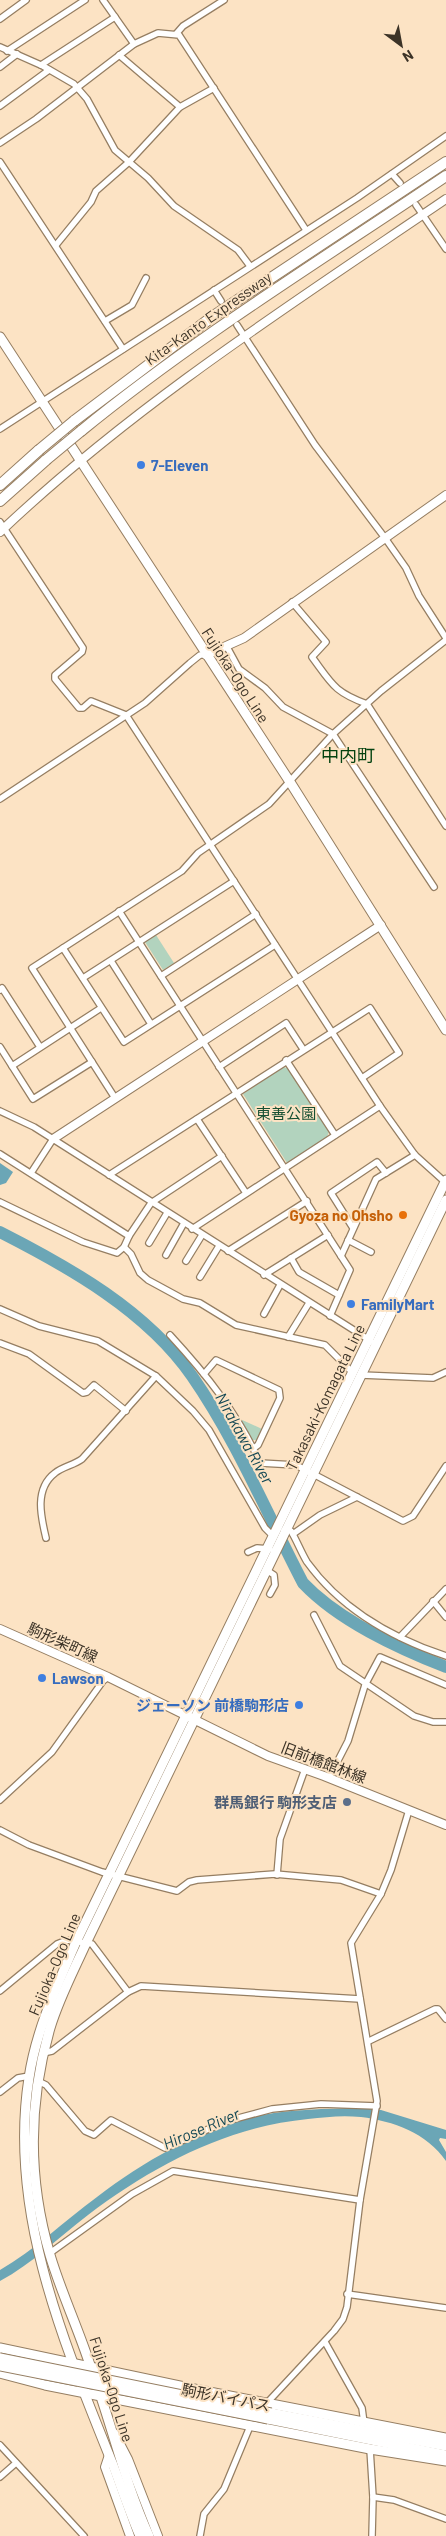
<svg xmlns="http://www.w3.org/2000/svg" width="446" height="2536" viewBox="0 0 446 2536" font-family="Barlow,'Noto Sans JP',sans-serif">
<style>
.green{fill:#b2d3be}
.water{fill:#6ba6b6}
.lines{fill:none;stroke-linecap:round;stroke-linejoin:round}
.river{stroke:#6ba6b6;stroke-width:12}
.street-casing{stroke:#957e62;stroke-width:8}
.secondary-casing{stroke:#957e62;stroke-width:10}
.primary-casing{stroke:#957e62;stroke-width:11}
.highway-casing{stroke:#957e62;stroke-width:12}
.street{stroke:#fff;stroke-width:5.5}
.secondary{stroke:#fff;stroke-width:8}
.primary{stroke:#fff;stroke-width:9}
.highway{stroke:#fff;stroke-width:10}
.primary-bridge-casing{stroke:#957e62;stroke-width:11;stroke-linecap:butt}
.highway-bridge-casing{stroke:#957e62;stroke-width:12;stroke-linecap:butt}
.primary-bridge{stroke:#fff;stroke-width:9}
.highway-bridge{stroke:#fff;stroke-width:10}
.shop-dot{fill:#3f7fe0;stroke:#fce3c4;stroke-width:2}
.food-dot{fill:#e8710a;stroke:#fce3c4;stroke-width:2}
.service-dot{fill:#5c6f8a;stroke:#fce3c4;stroke-width:2}
.labels{text-anchor:middle;dominant-baseline:central;stroke-width:4;stroke-linejoin:round;paint-order:stroke}
.street-label{font-size:15px;fill:#3c3327;stroke:#fce3c4}
.shop-label{font-size:15px;font-weight:bold;fill:#366cbe;stroke:#fce3c4;text-anchor:start}
.park-label{font-size:15px;fill:#175033;stroke:#fce3c4}
.food-label{font-size:15px;font-weight:bold;fill:#c56008;stroke:#fce3c4;text-anchor:end}
.service-label{font-size:15px;font-weight:bold;fill:#4e5e75;stroke:#fce3c4;text-anchor:end}
.water-label{font-size:16px;font-style:italic;fill:#124754;stroke:#fce3c4}
.quarter-label{font-size:18px;fill:#044210;stroke:#fce3c4}
</style>
<rect width="100%" height="100%" fill="#fce3c4"/>
<g class="green">
<polygon points="156,935 174,963 163,970 145,942"/>
<polygon points="283,1067 287,1068 329,1132 327,1137 287,1163 243,1094"/>
<polygon points="240,1419 262,1429 258,1440 252,1440"/>
</g>
<g class="water">
<polygon points="0,1163 13,1172 6,1183 0,1185"/>
<path d="M 357,2108 L 381,2110 L 446,2130 L 446,2139 L 440,2138 L 439,2140 L 446,2152 L 446,2161 C 427,2133 393,2121 361,2117 C 342,2115 326,2117 308,2119 C 226,2127 153,2166 88,2215 C 59,2237 32,2264 0,2281 L 0,2270 C 35,2250 64,2221 97,2197 C 144,2161 203,2127 262,2115 C 294,2109 325,2109 357,2108 Z"/>
</g>
<g class="lines">
<path class="river" d="M 0,1232 C 69,1267 147,1311 192,1376 C 237,1441 267,1514 303,1583 C 339,1621 398,1648 446,1667"/>
<g class="street-casing">
<g id="street">
<polyline points="103,0 134,44"/>
<polyline points="0,19 26,0"/>
<polyline points="176,34 183,26 224,0"/>
<polyline points="0,47 43,66 74,84 87,99 115,150 148,178 174,206 238,250 250,266"/>
<polyline points="7,51 85,0"/>
<polyline points="119,55 180,107"/>
<polyline points="41,65 115,17"/>
<polyline points="0,67 17,54"/>
<polyline points="0,106 49,70"/>
<polyline points="0,143 36,119 134,44 158,33 179,35 306,230"/>
<polyline points="0,162 123,349"/>
<polyline points="392,174 400,183"/>
<polyline points="416,205 446,249"/>
<polyline points="56,245 91,202 96,191 129,162 180,107 214,88"/>
<polyline points="214,290 221,301"/>
<polyline points="105,321 132,305 146,278"/>
<polyline points="237,325 315,445 385,538 406,568 419,596 446,638"/>
<polyline points="0,429 357,198 446,136"/>
<polyline points="0,522 83,648 82,652 55,675 55,679 79,708 83,708 91,701 126,715 380,1106 415,1155 445,1182"/>
<path d="M 292,602 L 326,642 L 312,657 C 332,684 334,692 367,704 L 446,826"/>
<polyline points="227,647 239,669 265,688 283,707 333,734 434,887"/>
<polyline points="0,799 145,703 190,663 200,655 206,655"/>
<polyline points="119,911 350,1270 330,1316"/>
<polyline points="63,948 124,1042 275,945"/>
<polyline points="111,961 151,1024"/>
<polyline points="161,976 256,914"/>
<polyline points="83,978 234,881"/>
<polyline points="0,990 2,988 40,1047"/>
<polyline points="0,1047 33,1099 92,1062"/>
<polyline points="286,1060 335,1135"/>
<polyline points="12,1066 101,1008"/>
<polyline points="219,1067 286,1023 303,1049"/>
<polyline points="115,1098 32,968 182,871 198,853 269,804 333,734 381,691 446,640"/>
<polyline points="0,1111 34,1127 371,1341"/>
<polyline points="197,1119 246,1193"/>
<polyline points="0,1154 129,1236 151,1203 222,1156"/>
<polyline points="31,1173 53,1139"/>
<polyline points="109,1175 370,1008 399,1053 362,1078"/>
<polyline points="0,1202 83,1242 117,1253 124,1247 129,1236"/>
<polyline points="353,1228 331,1193 377,1162 386,1173"/>
<polyline points="192,1229 380,1106"/>
<polyline points="348,1240 371,1252"/>
<polyline points="149,1243 167,1213"/>
<polyline points="124,1247 131,1254 140,1273 148,1280 183,1299 200,1303 236,1325 325,1345 352,1372"/>
<polyline points="228,1251 307,1201"/>
<polyline points="166,1255 184,1223"/>
<polyline points="341,1256 376,1179 415,1155"/>
<polyline points="291,1258 299,1272 339,1295"/>
<polyline points="186,1261 202,1235"/>
<polyline points="264,1275 328,1235"/>
<polyline points="200,1277 219,1246"/>
<polyline points="0,1309 39,1326 98,1341 156,1376 193,1411 209,1430 265,1528 273,1536"/>
<polyline points="264,1314 280,1285"/>
<path d="M 170,1335 C 205,1373 239,1415 260,1463 L 296,1465 L 403,1521 L 413,1516 L 446,1466"/>
<polyline points="288,1337 309,1303"/>
<polyline points="0,1343 29,1354 83,1393 87,1392 94,1385 126,1411"/>
<polyline points="204,1374 216,1360 279,1390 280,1398 258,1445 254,1448"/>
<polyline points="361,1375 433,1378 446,1372"/>
<path d="M 284,1530 L 291,1531 C 297,1541 301,1552 307,1562 C 341,1609 392,1638 446,1656"/>
<polyline points="293,1534 320,1515 357,1497"/>
<path d="M 46,1538 C 41,1517 34,1489 55,1473 C 62,1467 74,1465 82,1459 L 156,1376"/>
<polyline points="248,1552 257,1548 270,1549"/>
<polyline points="268,1571 274,1575 275,1585 270,1594"/>
<polyline points="433,1601 446,1617"/>
<polyline points="314,1615 340,1666 414,1716 433,1722 446,1722"/>
<polyline points="400,1637 446,1589"/>
<polyline points="329,1778 348,1741 365,1685 380,1657 446,1685"/>
<polyline points="0,1800 52,1752 103,1681 108,1677"/>
<polyline points="0,1830 29,1845 102,1872 177,1891 189,1882 197,1880 275,1874 341,1880 381,1894"/>
<polyline points="277,1875 280,1839 305,1769"/>
<polyline points="0,1991 57,1944 67,1940 92,1944 128,1992"/>
<polyline points="369,2041 435,2009 438,2009 446,2019"/>
<polyline points="43,2053 52,2051 128,1992 141,1986 360,1999"/>
<polyline points="38,2081 46,2085 85,2131 94,2135 111,2120 165,2148 227,2121 272,2109 321,2104 377,2106"/>
<polyline points="0,2092 18,2078 29,2076"/>
<polyline points="50,2253 132,2194 173,2171 360,2200"/>
<polyline points="347,2294 446,2308"/>
<polyline points="325,2342 362,2408 364,2423"/>
<polyline points="266,2404 334,2331 343,2319 347,2307 360,2200 377,2101 351,1943 381,1894 391,1870 409,1810"/>
<polyline points="0,2445 84,2536"/>
<polyline points="370,2449 373,2497 372,2536"/>
<polyline points="0,2477 16,2463"/>
<polyline points="373,2497 394,2500 446,2519"/>
<polyline points="200,2536 204,2514 224,2489 251,2424"/>
</g>
</g>
<g class="secondary-casing">
<g id="secondary">
<path d="M 0,532 C 135,404 293,303 446,199"/>
<polyline points="206,655 244,638 446,495"/>
<polyline points="53,1139 381,925"/>
<polyline points="0,1629 108,1677 268,1756 324,1776 446,1825"/>
<polyline points="115,2434 128,2459 158,2536"/>
<polyline points="109,2455 105,2467 130,2536"/>
</g>
</g>
<g class="primary-casing">
<g id="primary">
<polyline points="0,337 290,782 446,1030"/>
<polyline points="0,2348 194,2389 446,2438"/>
<polyline points="0,2373 45,2385 370,2449 446,2461"/>
<polyline points="271,2413 446,2446"/>
<polyline points="268,2419 446,2455"/>
<path d="M 140,2536 C 130,2513 122,2489 113,2465 C 64,2343 8,2212 29,2078 C 36,2030 57,1986 76,1942 L 446,1180"/>
<path d="M 149,2536 C 124,2481 111,2421 90,2365 C 78,2328 61,2292 50,2255 C 28,2180 28,2103 50,2028 C 59,1998 74,1970 87,1941 L 446,1200"/>
</g>
</g>
<g class="highway-casing">
<g id="highway">
<polyline points="74,421 212,317 446,162"/>
<path d="M 81,431 C 196,337 323,259 446,176"/>
<polyline points="0,485 39,450"/>
<polyline points="0,501 46,460"/>
</g>
</g>
<use href="#street" class="street"/>
<use href="#secondary" class="secondary"/>
<use href="#primary" class="primary"/>
<use href="#highway" class="highway"/>
<g class="primary-bridge-casing">
<g id="primary-bridge">
<polyline points="0,2358 271,2413"/>
<polyline points="0,2366 268,2419"/>
</g>
</g>
<g class="highway-bridge-casing">
<g id="highway-bridge">
<polyline points="39,450 74,421"/>
<polyline points="46,460 81,431"/>
</g>
</g>
<use href="#primary-bridge" class="primary-bridge"/>
<use href="#highway-bridge" class="highway-bridge"/>
</g>
<g class="shop-dot">
<circle cx="141" cy="465" r="5"/>
<circle cx="351" cy="1304" r="5"/>
<circle cx="42" cy="1678" r="5"/>
<circle cx="299" cy="1705" r="5"/>
</g>
<circle class="food-dot" cx="403" cy="1215" r="5"/>
<circle class="service-dot" cx="347" cy="1802" r="5"/>
<g class="labels">
<g class="street-label">
<text transform="translate(208 318) rotate(-35)">Kita-Kanto Expressway</text>
<text transform="translate(236 675) rotate(57)">Fujioka-Ogo Line</text>
<text transform="translate(325 1397) rotate(-64)">Takasaki-Komagata Line</text>
<text transform="translate(63 1642) rotate(24)">駒形柴町線</text>
<text transform="translate(324 1762) rotate(21)">旧前橋館林線</text>
<text transform="translate(54 1964) rotate(-67)">Fujioka-Ogo Line</text>
<text transform="translate(112 2389) rotate(72)">Fujioka-Ogo Line</text>
<text transform="translate(226 2397) rotate(11)">駒形バイパス</text>
</g>
<g class="shop-label">
<text x="151" y="465">7-Eleven</text>
<text x="361" y="1304">FamilyMart</text>
<text x="52" y="1678">Lawson</text>
<text x="289" y="1705" text-anchor="end">ジェーソン 前橋駒形店</text>
</g>
<g class="park-label">
<text x="286" y="1113">東善公園</text>
</g>
<g class="food-label">
<text x="393" y="1215">Gyoza no Ohsho</text>
</g>
<g class="service-label">
<text x="337" y="1802">群馬銀行 駒形支店</text>
</g>
<g class="water-label">
<text transform="translate(245 1438) rotate(61)">Nirakawa River</text>
<text transform="translate(201 2128) rotate(-23)">Hirose River</text>
</g>
<g class="quarter-label">
<text x="348" y="755">中内町</text>
</g>
</g>
<g transform="translate(401 45) rotate(148)" stroke="#fce3c4" stroke-width="4" paint-order="stroke">
<path d="M0-4L9 19L0 12L-9 19Z" fill="#3c3327"/>
<text y="-8" font-size="14" font-weight="bold" text-anchor="middle" fill="#3c3327">N</text>
</g>
</svg>
